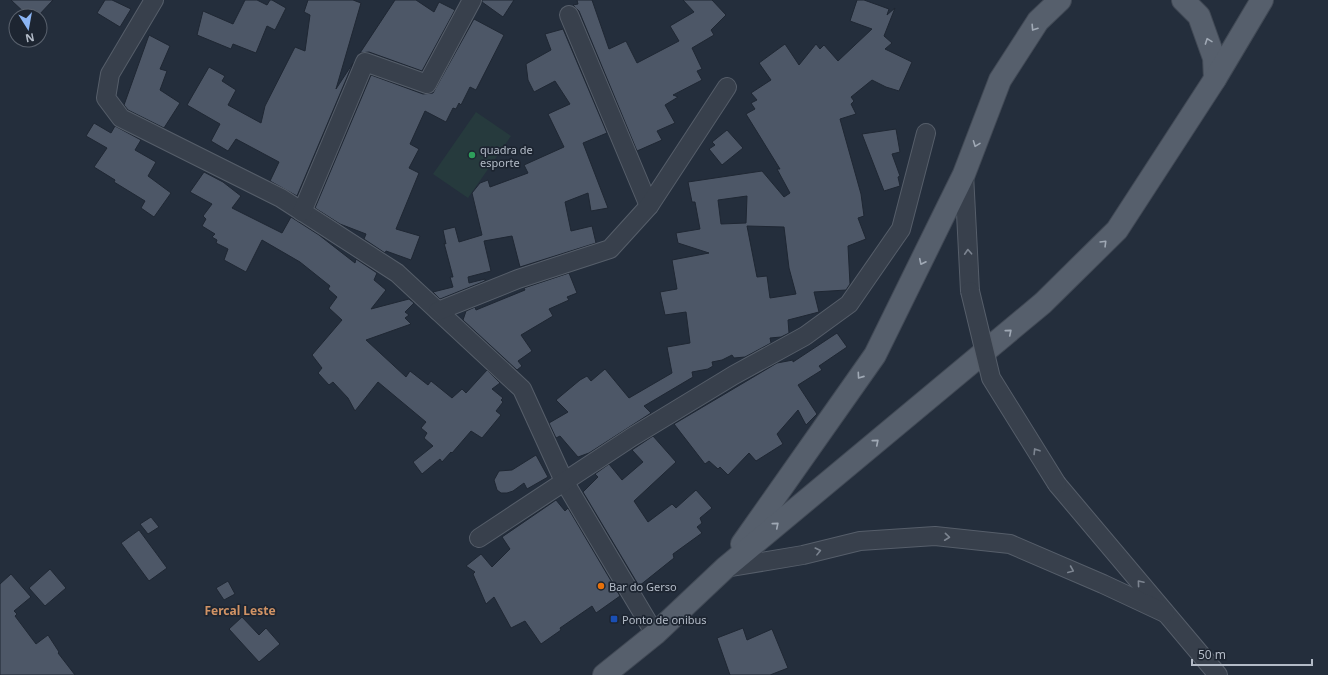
<svg xmlns="http://www.w3.org/2000/svg" width="1328" height="675" viewBox="0 0 1328 675" font-family="'Noto Sans',sans-serif">
<style>
.green{fill:#263a3d}
.building{fill:#4d5767;stroke:#1f2733;fill-rule:evenodd}
.lines{fill:none;stroke-linecap:round;stroke-linejoin:round}
.minor-casing{stroke:#565e6a;stroke-width:20}
.major-casing{stroke:#414955;stroke-width:24}
.minor{stroke:#38404c;stroke-width:18}
.major{stroke:#565f6c;stroke-width:22}
.minor-bridge-casing{stroke:#565e6a;stroke-width:20;stroke-linecap:butt}
.minor-bridge{stroke:#38404c;stroke-width:18}
.oneway{stroke:#a0a9b5}
.oneway2{stroke:#7c8490}
.leisure-dot{fill:#2e9e5b;stroke:#1d2531;stroke-width:1.5}
.food-dot{fill:#e8710a;stroke:#1d2531;stroke-width:1.5}
.transit-dot{fill:#1a4fb4;stroke:#1d2531;stroke-width:1.5}
.labels{text-anchor:middle;dominant-baseline:central;stroke-width:3.5;stroke-linejoin:round;paint-order:stroke}
.poi-label{font-size:11px;fill:#b3bbc7;stroke:#1d2531;text-anchor:start}
.neighbourhood-label{font-size:12px;font-weight:bold;fill:#d19365;stroke:#1d2531}
</style>
<rect width="100%" height="100%" fill="#242e3c"/>
<polygon class="green" points="476,112 511,136 468,198 433,174"/>
<g class="building">
<polygon points="11,0 53,0 38,16 28,16"/>
<polygon points="105,0 112,0 131,9 120,27 97,13"/>
<polygon points="245,0 257,0 267,5 270,0 272,0 286,8 275,30 267,26 256,53 233,44 231,49 197,35 203,11 233,24"/>
<polygon points="308,0 353,0 361,3 336,89 353,63 297,196 270,181 279,162 236,139 228,151 211,141 220,124 187,105 209,67 225,76 222,81 236,90 228,105 261,123 265,106 295,47 305,51 310,15 304,12"/>
<polygon points="395,0 416,0 434,12 439,2 455,10 422,71 369,52 360,53"/>
<polygon points="482,0 514,0 503,17 482,2"/>
<polygon points="577,0 592,0 609,49 626,41 637,63 679,41 670,26 694,12 683,0 712,0 726,15 711,30 714,35 692,48 702,69 697,71 702,80 673,95 678,97 665,105 675,123 657,131 662,140 637,151 579,11 573,5 578,4"/>
<path d="M 857,0 L 864,0 L 889,9 L 887,15 L 895,8 L 884,36 L 892,43 L 885,49 L 912,62 L 899,91 L 886,87 L 872,80 L 851,97 L 854,101 L 851,104 L 856,114 L 840,119 L 861,194 L 864,216 L 858,218 L 866,239 L 848,246 L 850,284 L 846,290 L 814,292 L 819,312 L 788,320 L 789,333 L 781,337 L 770,338 L 771,343 L 745,357 L 734,358 L 732,355 L 722,360 L 712,362 L 713,366 L 708,369 L 692,372 L 693,377 L 644,406 L 651,413 L 589,453 L 578,457 L 560,436 L 556,438 L 549,423 L 568,412 L 556,400 L 580,380 L 587,376 L 591,381 L 605,369 L 629,398 L 672,373 L 667,347 L 690,343 L 686,312 L 665,315 L 660,292 L 677,289 L 672,260 L 709,253 L 678,243 L 676,233 L 700,229 L 695,202 L 692,202 L 688,182 L 762,171 L 784,197 L 790,193 L 777,169 L 780,169 L 746,114 L 755,109 L 751,103 L 757,100 L 751,93 L 771,80 L 759,63 L 785,44 L 799,65 L 816,44 L 820,49 L 824,45 L 838,61 L 872,29 L 850,21 ZM 747,196 L 746,223 L 721,224 L 718,200 ZM 747,226 L 784,227 L 789,268 L 796,294 L 770,298 L 767,276 L 757,277 Z"/>
<polygon points="474,19 504,35 476,90 470,87 461,105 459,103 456,109 453,108 446,122 425,111 410,144 419,149 409,168 419,173 396,229 420,236 411,260 386,251 385,253 364,239 366,234 340,224 315,208 371,75 423,94 433,93"/>
<polygon points="563,29 607,133 583,143 608,208 591,211 588,193 565,202 571,231 592,226 596,243 520,267 512,236 484,241 491,271 468,277 469,283 485,279 485,281 440,299 433,292 453,287 450,277 453,277 444,243 446,244 443,230 455,227 459,242 482,235 472,193 480,183 488,180 490,187 528,173 524,165 564,147 548,114 570,104 555,81 534,92 528,80 526,64 551,50 545,34"/>
<polygon points="149,35 170,46 160,69 167,71 160,90 180,103 164,128 128,110 124,105"/>
<polygon points="94,123 111,133 115,126 141,140 135,150 156,162 148,176 171,193 154,217 141,208 145,201 114,182 115,180 94,167 107,148 86,136"/>
<polygon points="896,129 900,152 892,154 900,176 898,177 900,186 884,191 862,134"/>
<polygon points="727,130 743,148 722,165 709,149 715,145 712,142"/>
<polygon points="204,172 223,182 241,196 232,208 282,233 291,217 319,235 355,263 356,259 377,273 374,280 386,290 371,309 409,299 414,303 405,312 409,315 405,318 411,324 366,340 406,377 410,371 428,385 431,381 452,398 462,389 466,393 487,370 500,383 492,389 503,398 501,400 503,402 496,411 501,415 482,438 471,431 452,453 451,452 442,462 440,459 422,474 413,462 433,446 424,438 427,433 421,428 426,422 378,382 355,411 348,398 333,382 329,385 318,373 322,368 312,355 342,320 329,308 337,297 328,289 330,286 300,262 262,240 246,272 224,260 228,249 216,243 217,240 212,237 215,234 202,226 206,219 203,216 212,204 190,192"/>
<polygon points="569,273 577,293 567,297 569,300 549,309 553,316 521,335 532,351 518,361 522,366 517,370 463,320 466,311 475,307 476,310 525,290 524,288"/>
<polygon points="837,333 847,347 819,366 822,370 798,385 817,414 806,425 798,410 777,434 783,444 756,461 749,453 728,475 720,467 718,469 709,461 705,464 674,424 777,363 793,360 793,362"/>
<polygon points="653,436 676,462 634,501 648,522 672,504 676,508 696,490 712,508 700,518 702,523 697,527 702,533 673,554 674,558 639,586 583,492 598,477 595,474 609,464 622,480 643,462 632,450"/>
<polygon points="536,455 548,477 527,489 524,483 513,491 507,493 501,493 497,490 494,480 499,471 512,470"/>
<polygon points="556,500 565,511 568,508 620,596 596,613 592,606 560,628 561,630 541,644 525,621 511,628 494,597 486,604 473,574 475,572 466,566 481,554 492,567 510,549 502,537"/>
<polygon points="151,517 159,527 148,534 140,524"/>
<polygon points="139,530 167,568 149,581 121,543"/>
<polygon points="50,569 66,588 45,606 29,588"/>
<polygon points="11,574 31,597 14,611 17,614 15,616 36,644 48,635 59,652 58,653 75,675 0,675 0,584"/>
<polygon points="228,581 235,594 224,600 216,588"/>
<polygon points="242,617 259,635 266,628 280,644 259,662 229,629"/>
<polygon points="743,628 747,640 772,629 788,668 770,675 730,675 717,638"/>
</g>
<g class="lines">
<g class="minor-casing">
<g id="minor">
<polyline points="154,0 110,74 106,98 121,118 281,198 397,273 522,389 564,481 655,634"/>
<polyline points="569,15 649,206"/>
<polyline points="964,174 970,291"/>
<polyline points="302,212 365,62 427,84 472,0"/>
<polyline points="438,311 518,279 610,249 649,206 727,87"/>
<polyline points="1057,484 1218,675"/>
<polyline points="479,538 632,437 734,375 805,336 849,304 901,229 926,133"/>
<polyline points="725,568 803,555 860,541 935,536 1010,544 1103,584 1165,613"/>
</g>
</g>
<g class="major-casing">
<g id="major">
<polyline points="1183,0 1199,16 1214,58 1215,79"/>
<polyline points="742,544 875,355 964,174 1000,80 1038,21 1060,0"/>
<polyline points="604,675 655,634 725,568 1043,303 1117,230 1215,79 1262,0"/>
</g>
</g>
<use href="#minor" class="minor"/>
<use href="#major" class="major"/>
<g class="minor-bridge-casing">
<polyline id="minor-bridge" points="970,291 991,378 1057,484"/>
</g>
<use href="#minor-bridge" class="minor-bridge"/>
</g>
<defs><path id="oneway-chevron" d="M-2-3.5L2.5 0L-2 3.5" fill="none" stroke-width="1.6" stroke-linecap="round" stroke-linejoin="round"/></defs>
<g class="oneway">
<use href="#oneway-chevron" transform="translate(1034 28) rotate(123)"/>
<use href="#oneway-chevron" transform="translate(1208 41) rotate(-110)"/>
<use href="#oneway-chevron" transform="translate(976 144) rotate(111)"/>
<use href="#oneway-chevron" transform="translate(1104 243) rotate(-45)"/>
<use href="#oneway-chevron" transform="translate(922 262) rotate(116)"/>
<use href="#oneway-chevron" transform="translate(1009 332) rotate(-40)"/>
<use href="#oneway-chevron" transform="translate(860 376) rotate(125)"/>
<use href="#oneway-chevron" transform="translate(876 442) rotate(-40)"/>
<use href="#oneway-chevron" transform="translate(776 525) rotate(-40)"/>
</g>
<g class="oneway2">
<use href="#oneway-chevron" transform="translate(968 252) rotate(-93)"/>
<use href="#oneway-chevron" transform="translate(1036 451) rotate(-122)"/>
<use href="#oneway-chevron" transform="translate(947 537) rotate(6)"/>
<use href="#oneway-chevron" transform="translate(818 551) rotate(-14)"/>
<use href="#oneway-chevron" transform="translate(1071 570) rotate(23)"/>
<use href="#oneway-chevron" transform="translate(1140 583) rotate(-130)"/>
</g>
<circle class="leisure-dot" cx="472" cy="155" r="4"/>
<circle class="food-dot" cx="601" cy="586" r="4"/>
<rect class="transit-dot" x="610" y="615" width="8" height="8" rx="2"/>
<g class="labels">
<g class="poi-label">
<text x="480" y="149">quadra de<tspan x="480" dy="13">esporte</tspan></text>
<text x="609" y="586">Bar do Gerso</text>
<text x="622" y="619">Ponto de onibus</text>
</g>
<g class="neighbourhood-label">
<text x="240" y="610">Fercal Leste</text>
</g>
</g>
<g transform="translate(28 28) rotate(169)"><circle r="19" fill="#1d2531" stroke="#59616d"/>
<path d="M0-3L7 15L0 10L-7 15Z" fill="#8bb5f4"/>
<text y="-6" font-size="11" font-weight="bold" text-anchor="middle" fill="#b3bbc7">N</text>
</g>
<path d="M1192 659v6h120v-6" fill="none" stroke="#b3bbc7" stroke-width="2"/>
<text x="1198" y="659" font-size="12" fill="#b3bbc7" stroke="#1d2531" stroke-width="3" paint-order="stroke">50 m</text>
</svg>
